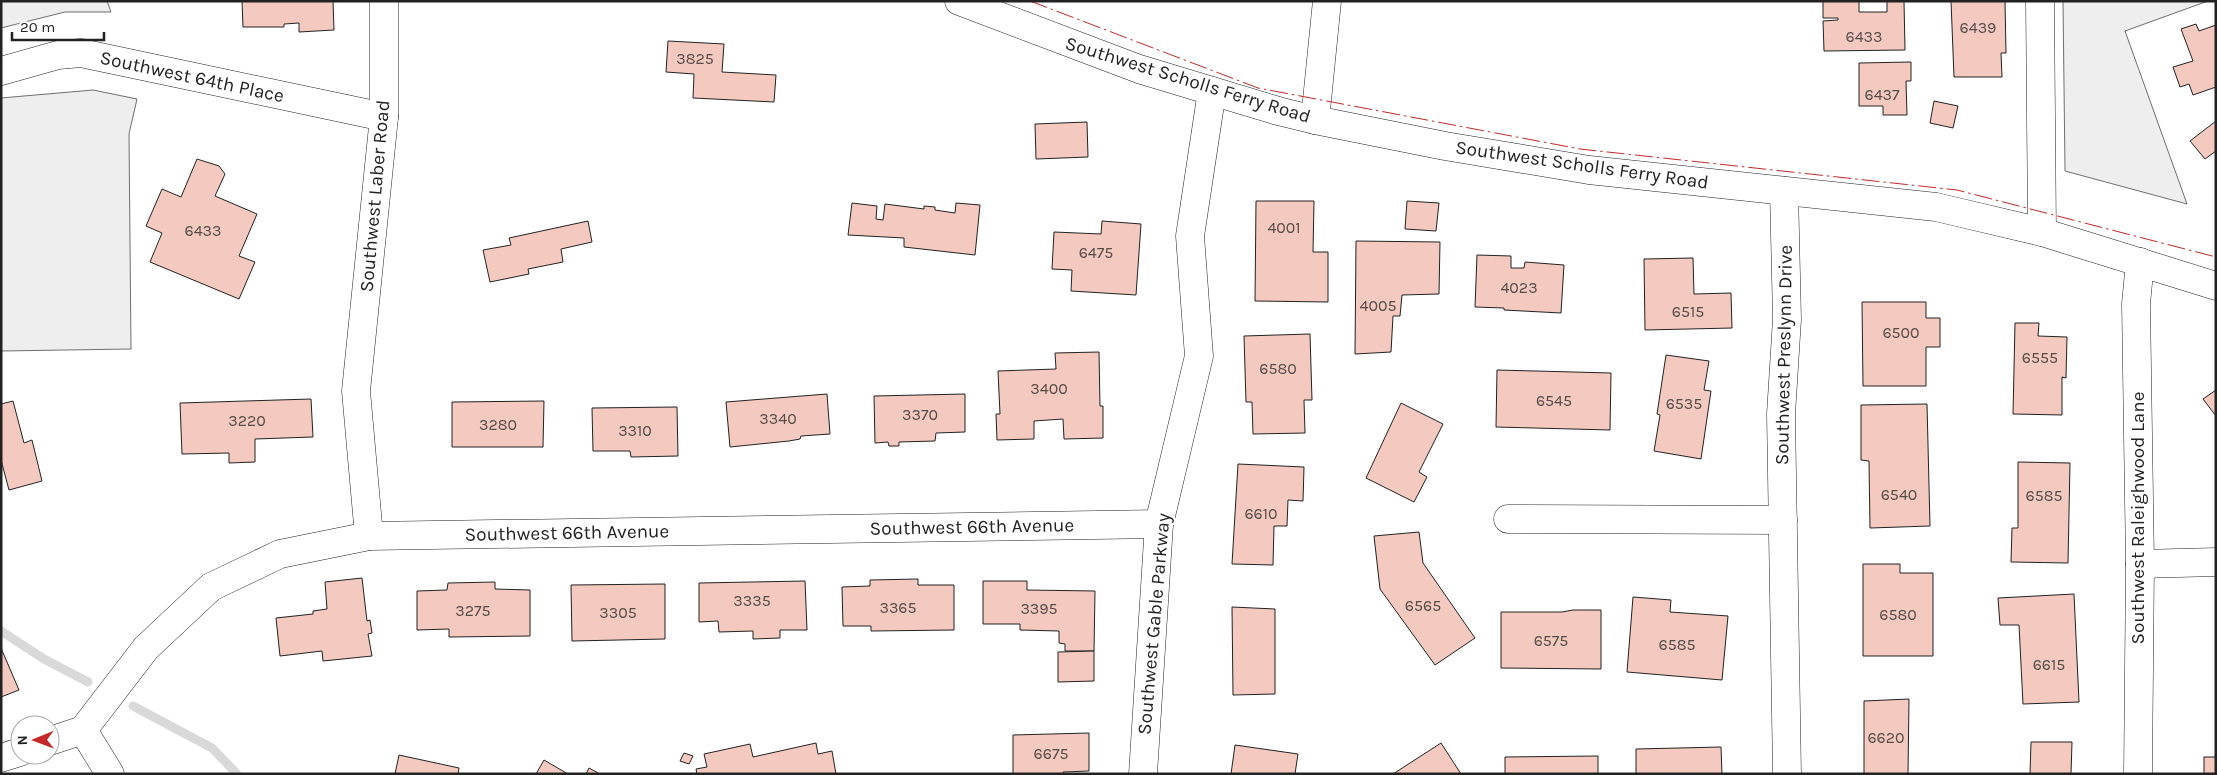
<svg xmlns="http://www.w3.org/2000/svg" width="2217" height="775" viewBox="0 0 2217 775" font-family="Karla,sans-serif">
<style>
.green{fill:#eee;stroke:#6f6f6f}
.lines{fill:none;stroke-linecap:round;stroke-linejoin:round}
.stream{stroke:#d9d9d9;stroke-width:9}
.building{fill:#f3c9c0;stroke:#222}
.minor-casing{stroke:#222;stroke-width:29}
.primary-casing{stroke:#222;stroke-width:29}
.minor{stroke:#fff;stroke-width:28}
.primary{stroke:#fff;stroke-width:28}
.power{stroke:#c62828;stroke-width:1;stroke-dasharray:18 4 2.5 4;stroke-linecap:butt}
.labels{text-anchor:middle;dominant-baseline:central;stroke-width:4;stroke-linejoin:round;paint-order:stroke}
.number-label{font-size:16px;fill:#564c4a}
.street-label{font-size:19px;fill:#222;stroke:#fff}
</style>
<rect width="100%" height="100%" fill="#fff"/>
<g class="green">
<polygon points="1,1 107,1 111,12 65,12 1,28"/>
<polygon points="2063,1 2208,1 2125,31 2187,204 2065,171"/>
<polygon points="93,90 137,99 129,134 131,349 1,351 1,98"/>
</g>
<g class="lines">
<g class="stream">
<polyline points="1,631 44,659 88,682"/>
<polyline points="133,706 212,748 237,774"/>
</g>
</g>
<g class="building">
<polygon points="242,1 333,1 334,30 299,32 299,23 284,24 284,27 243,27"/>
<polygon points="1823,1 1859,1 1859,12 1887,12 1887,1 1904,1 1905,50 1824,51 1823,21 1838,20 1838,18 1823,18"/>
<polygon points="1951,1 2005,1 2006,53 2001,53 2002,77 1954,77"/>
<polygon points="2196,24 2199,31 2216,25 2216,87 2193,95 2189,84 2180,87 2173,67 2193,61 2181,29"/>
<polygon points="668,41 724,44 722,72 776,75 774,102 693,98 694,74 666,72"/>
<polygon points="1911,62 1911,81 1906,81 1907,115 1883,115 1883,106 1859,106 1859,63"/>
<polygon points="1934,101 1958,106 1953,128 1930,123"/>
<polygon points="2216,121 2216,151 2205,159 2190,141"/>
<polygon points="1087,122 1088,157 1036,159 1035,124"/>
<polygon points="197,159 219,166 225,174 215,196 257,214 239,256 255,262 239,299 150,262 162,233 146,226 162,189 181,197"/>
<polygon points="1256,201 1314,201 1313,252 1328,252 1328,302 1255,301"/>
<polygon points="1407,201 1439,203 1436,231 1405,229"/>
<polygon points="852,203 877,206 876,219 883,220 885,204 924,209 924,206 935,207 935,210 955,213 956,203 980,205 975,255 904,247 904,238 848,235"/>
<polygon points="588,221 592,242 561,249 563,262 528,269 529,274 490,282 483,250 511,245 509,238"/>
<polygon points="1102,221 1141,224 1136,295 1071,291 1072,270 1052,269 1054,232 1101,234"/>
<polygon points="1356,241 1440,242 1439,294 1402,295 1400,316 1393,316 1391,352 1355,354"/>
<polygon points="1477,255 1511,256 1511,268 1524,268 1525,262 1564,265 1561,313 1504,310 1504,308 1475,307"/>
<polygon points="1693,258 1694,294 1731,293 1732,328 1645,330 1644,259"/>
<polygon points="1862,302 1926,302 1926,318 1940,318 1940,347 1926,347 1926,386 1863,386"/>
<polygon points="2015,323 2039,323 2038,336 2067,337 2066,378 2062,377 2062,415 2013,414"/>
<polygon points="1310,334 1312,400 1304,400 1305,433 1253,434 1252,402 1246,402 1244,336"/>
<polygon points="1099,352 1100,406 1103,406 1103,438 1064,439 1063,419 1034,421 1034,439 997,440 996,414 1000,414 998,371 1056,369 1055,353"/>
<polygon points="1666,355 1709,361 1704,390 1711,391 1701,459 1654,451 1660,415 1657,414"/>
<polygon points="1497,370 1611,373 1610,430 1496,427"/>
<polygon points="2216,390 2216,416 2203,399"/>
<polygon points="827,394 830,434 801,436 800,439 789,441 730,447 726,402"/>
<polygon points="965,394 965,432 936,433 935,441 899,442 899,446 889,446 888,442 875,443 874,396"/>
<polygon points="311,399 313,437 255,439 255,462 229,463 229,453 182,454 180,403"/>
<polygon points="13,401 24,443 32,440 42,481 9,490 1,460 1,404"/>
<polygon points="544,401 543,447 452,447 452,402"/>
<polygon points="1401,403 1443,424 1419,472 1427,477 1414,502 1366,478"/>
<polygon points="1927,404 1930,526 1870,528 1869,461 1861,460 1861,405"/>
<polygon points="677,407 678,456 631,457 630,451 593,451 592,408"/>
<polygon points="2018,462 2070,463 2068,563 2011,562 2012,528 2018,528"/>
<polygon points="1238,464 1304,467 1303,501 1288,500 1287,526 1274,526 1273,565 1232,564"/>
<polygon points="1419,532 1423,563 1475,638 1435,665 1380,589 1374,536"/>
<polygon points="1863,564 1900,564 1900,573 1933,573 1933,656 1863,656"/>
<polygon points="362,578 367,621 370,620 372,633 368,634 372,656 323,661 322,651 280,656 276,618 313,614 313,611 327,609 325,582"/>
<polygon points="918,579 918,585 954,585 954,630 871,631 871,626 843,626 842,587 870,586 870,580"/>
<polygon points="805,581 807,630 780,630 780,638 753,639 753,631 719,632 718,621 699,622 699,583"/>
<polygon points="983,581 1027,581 1027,590 1095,591 1094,651 1065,651 1065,644 1059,643 1059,631 1020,630 1020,624 983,624"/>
<polygon points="495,582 495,589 530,590 530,636 449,637 449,629 417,630 417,591 447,590 448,583"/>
<polygon points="665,584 665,639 572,641 571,585"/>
<polygon points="2074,594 2079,702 2023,704 2019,625 2000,625 1998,598"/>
<polygon points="1633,597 1671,600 1670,612 1728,616 1722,680 1627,672"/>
<polygon points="1232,607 1275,609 1275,694 1233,695"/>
<polygon points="1573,610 1601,610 1601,669 1501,668 1501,612 1562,612"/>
<polygon points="1,648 19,690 1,697"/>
<polygon points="1094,651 1094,681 1058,682 1058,652"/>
<polygon points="1909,699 1908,774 1864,774 1864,701"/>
<polygon points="1089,733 1089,771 1063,772 1063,774 1013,774 1013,735"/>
<polygon points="2031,742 2072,742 2071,774 2030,774"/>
<polygon points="816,743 818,754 832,751 836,774 697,774 696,769 707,767 704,754 750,744 753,757"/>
<polygon points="1441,743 1461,774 1393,774"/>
<polygon points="1235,745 1298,754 1295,774 1225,774 1231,774"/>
<polygon points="1721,747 1722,774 1636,774 1636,749"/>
<polygon points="684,753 693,756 689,764 680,761"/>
<polygon points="399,755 459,768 458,774 395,774"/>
<polygon points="1598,756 1598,774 1505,774 1505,757"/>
<rect x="2204" y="757" width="12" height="17"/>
<polygon points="544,760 568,774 536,774"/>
<polygon points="589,768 600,774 586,774"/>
</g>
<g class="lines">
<g class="minor-casing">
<g id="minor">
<polyline points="2040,1 2042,232"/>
<polyline points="1,71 58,55 81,53 384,117"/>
<polyline points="1315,120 1327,1"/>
<polyline points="1784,191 1787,319 1781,414 1787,774"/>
<polyline points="1508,519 1783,520"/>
<polyline points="369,536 356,391 384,117 384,1"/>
<polyline points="2140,564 2216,562"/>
<polyline points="83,730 110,774"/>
<polyline points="50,741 83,730 146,648 211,587 280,554 369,536 1159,524"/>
<polyline points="1,758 20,752"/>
<polyline points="1143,774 1159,524 1199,356 1190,236 1212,91"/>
<polyline points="2138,774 2140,564 2136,304 2140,262"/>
</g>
</g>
<g class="primary-casing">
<polyline id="primary" points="959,1 1139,69 1278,111 1315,120 1445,146 1589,170 1936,207 2042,232 2216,286"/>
</g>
<use href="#minor" class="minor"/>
<use href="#primary" class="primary"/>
<polyline class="power" points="1030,1 1258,88 1580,149 1957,190 2216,257"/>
</g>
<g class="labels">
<g class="number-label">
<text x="1978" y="27">6439</text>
<text x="1864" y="36">6433</text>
<text x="695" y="58">3825</text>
<text x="1882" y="94">6437</text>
<text x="1284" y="227">4001</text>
<text x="203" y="230">6433</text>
<text x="1096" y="252">6475</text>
<text x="1519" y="287">4023</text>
<text x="1378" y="305">4005</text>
<text x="1688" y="311">6515</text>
<text x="1901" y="332">6500</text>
<text x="2040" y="357">6555</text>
<text x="1278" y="368">6580</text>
<text x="1049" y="388">3400</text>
<text x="1554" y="400">6545</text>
<text x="1684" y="403">6535</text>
<text x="920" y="414">3370</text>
<text x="778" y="418">3340</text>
<text x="247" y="420">3220</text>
<text x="498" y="424">3280</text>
<text x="635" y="430">3310</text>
<text x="1899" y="494">6540</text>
<text x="2044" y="495">6585</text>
<text x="1261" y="513">6610</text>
<text x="752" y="600">3335</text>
<text x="1423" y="605">6565</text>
<text x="898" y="607">3365</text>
<text x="1039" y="608">3395</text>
<text x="473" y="610">3275</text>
<text x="618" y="612">3305</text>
<text x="1898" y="614">6580</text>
<text x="1551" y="640">6575</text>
<text x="1677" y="644">6585</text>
<text x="2049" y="664">6615</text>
<text x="1886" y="737">6620</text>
<text x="1051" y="753">6675</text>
</g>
<g class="street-label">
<text transform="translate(192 77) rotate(12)">Southwest 64th Place</text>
<text transform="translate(1188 80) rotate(17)">Southwest Scholls Ferry Road</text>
<text transform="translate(1582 165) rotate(8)">Southwest Scholls Ferry Road</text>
<text transform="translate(375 196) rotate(-85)">Southwest Laber Road</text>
<text transform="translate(1784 355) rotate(-89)">Southwest Preslynn Drive</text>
<text transform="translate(2138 518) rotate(-90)">Southwest Raleighwood Lane</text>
<text transform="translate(972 527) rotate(-1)">Southwest 66th Avenue</text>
<text transform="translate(567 533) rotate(-1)">Southwest 66th Avenue</text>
<text transform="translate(1154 624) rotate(-85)">Southwest Gable Parkway</text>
</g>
</g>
<rect width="2217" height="775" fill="none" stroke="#222222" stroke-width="5"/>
<g transform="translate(35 740) rotate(269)"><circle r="24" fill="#ffffff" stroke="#a7a7a7"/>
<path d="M0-4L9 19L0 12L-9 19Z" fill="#c62828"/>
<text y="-8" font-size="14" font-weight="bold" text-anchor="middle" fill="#222222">N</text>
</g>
<path d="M12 32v8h92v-8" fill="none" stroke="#222222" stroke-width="2.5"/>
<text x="20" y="32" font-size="15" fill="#222222" stroke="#ffffff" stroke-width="4" paint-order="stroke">20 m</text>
</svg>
